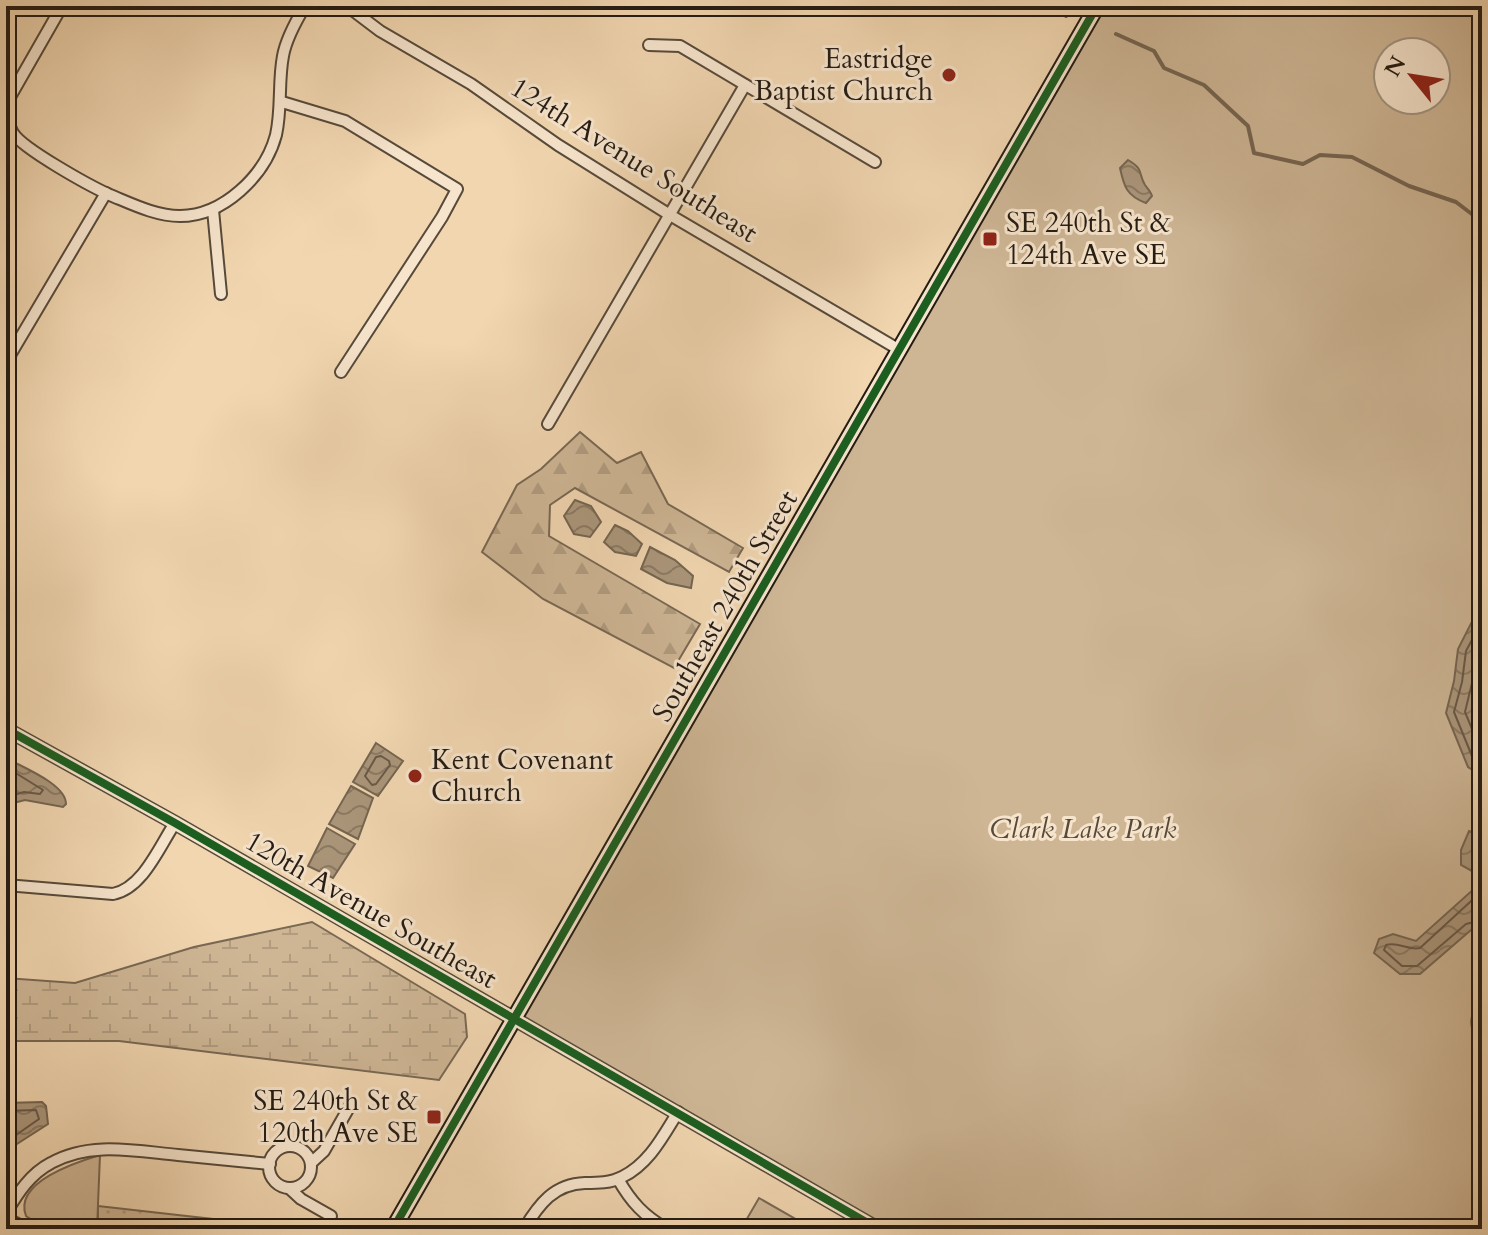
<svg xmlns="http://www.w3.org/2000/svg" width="1488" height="1235" viewBox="0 0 1488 1235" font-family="Cardo,serif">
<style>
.grass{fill:url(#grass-dots);stroke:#796854;stroke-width:2}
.forest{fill:url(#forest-firs);stroke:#796854;stroke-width:2}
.wetland{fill:url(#wetland-marsh);stroke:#796854;stroke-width:2}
.park{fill:#ceb695;stroke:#796854;stroke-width:2;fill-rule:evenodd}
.water{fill:url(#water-waves);stroke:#756551;stroke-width:2}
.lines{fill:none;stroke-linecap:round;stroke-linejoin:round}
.shore{stroke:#685847;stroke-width:2}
.stream{stroke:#756551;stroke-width:4}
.minor-casing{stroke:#574a3a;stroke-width:14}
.tertiary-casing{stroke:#574a3a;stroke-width:16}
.secondary-casing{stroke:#241b13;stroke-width:18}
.minor{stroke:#f6e4cc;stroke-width:10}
.tertiary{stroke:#f6e4cc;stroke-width:12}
.secondary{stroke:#f6e4cc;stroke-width:14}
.cycleway-casing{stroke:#f6e4cc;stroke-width:13}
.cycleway{stroke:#1b5e20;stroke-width:8}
.poi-dot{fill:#8f2418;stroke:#f6e4cc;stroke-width:3}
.labels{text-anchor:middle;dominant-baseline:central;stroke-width:6;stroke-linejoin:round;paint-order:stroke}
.poi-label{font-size:28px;fill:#241b13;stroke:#f6e4cc;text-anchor:end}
.street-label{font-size:28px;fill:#241b13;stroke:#f6e4cc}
.park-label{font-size:28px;font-style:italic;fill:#574a3a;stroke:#f6e4cc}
</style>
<defs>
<pattern id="grass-dots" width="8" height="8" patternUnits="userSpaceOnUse" patternTransform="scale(2)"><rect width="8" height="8" fill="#ceb695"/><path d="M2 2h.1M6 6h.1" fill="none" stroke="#b19c80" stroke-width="1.8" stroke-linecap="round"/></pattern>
<pattern id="forest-firs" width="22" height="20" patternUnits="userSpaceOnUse" patternTransform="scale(2)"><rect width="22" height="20" fill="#ceb695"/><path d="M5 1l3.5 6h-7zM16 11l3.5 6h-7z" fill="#b19c80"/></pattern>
<pattern id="wetland-marsh" width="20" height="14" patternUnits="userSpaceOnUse" patternTransform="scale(2)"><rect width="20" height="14" fill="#ceb695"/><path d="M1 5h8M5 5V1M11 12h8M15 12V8" fill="none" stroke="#b19c80"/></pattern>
<pattern id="water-waves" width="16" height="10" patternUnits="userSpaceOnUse" patternTransform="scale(2)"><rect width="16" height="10" fill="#ab967b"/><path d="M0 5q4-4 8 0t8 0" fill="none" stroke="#8b7a64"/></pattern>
</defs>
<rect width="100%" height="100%" fill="#f1d6b0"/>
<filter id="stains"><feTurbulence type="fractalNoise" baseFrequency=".0025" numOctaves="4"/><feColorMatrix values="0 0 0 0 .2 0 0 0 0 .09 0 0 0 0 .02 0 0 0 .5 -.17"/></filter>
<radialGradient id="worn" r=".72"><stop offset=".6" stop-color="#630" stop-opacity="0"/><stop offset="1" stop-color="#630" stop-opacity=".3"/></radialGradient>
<polygon class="grass" points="98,1206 222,1220 238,1229 116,1229 98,1222"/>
<polygon class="forest" points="580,432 617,463 641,452 668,504 743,548 729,572 575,488 550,505 549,536 700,624 674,668 543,599 482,552 517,485 541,469"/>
<polygon class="wetland" points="312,922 465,1014 467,1037 439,1080 119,1041 6,1041 6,978 75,983 194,947"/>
<g class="park">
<path d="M 1097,6 L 1482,6 L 1482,1229 L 878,1229 L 514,1018 ZM 1388,52 L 1436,52 L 1436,100 L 1388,100 Z"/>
<path d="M 100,1155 L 97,1229 L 46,1229 L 26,1216 C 13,1182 77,1162 100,1155 Z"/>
<polygon points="759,1198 813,1229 741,1229"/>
</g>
<g class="water">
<path d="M 1128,160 C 1144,169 1138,173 1145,185 C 1148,189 1151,192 1152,196 L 1146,203 C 1127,196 1124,187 1120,168 Z"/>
<polygon points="575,500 591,506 601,522 590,537 574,534 564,516"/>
<polygon points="615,525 628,531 642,544 636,556 615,552 604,542"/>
<polygon points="650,547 675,560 693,576 691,588 667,583 641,569"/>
<polygon points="1482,602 1482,776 1468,767 1446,713 1454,681 1458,649"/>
<polygon points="376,743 403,761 378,796 353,782"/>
<path d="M 6,758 C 22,767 66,784 66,804 L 63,807 L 25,800 L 6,805 Z"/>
<polygon points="351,786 373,798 358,839 329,824"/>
<polygon points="327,828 355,844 333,878 308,866"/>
<polygon points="1469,831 1482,836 1482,937 1471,930 1420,974 1400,974 1374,953 1379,939 1393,934 1416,941 1475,888 1472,871 1461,865 1461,850"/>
<polygon points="42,1102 46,1106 48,1124 6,1151 6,1103"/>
</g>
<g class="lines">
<g class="shore">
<polyline points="1482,621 1466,651 1462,682 1454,712 1474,761 1482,766"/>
<polyline points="1482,642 1476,655 1472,683 1465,712 1482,753"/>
<polygon points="381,756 389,761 390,765 376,784 372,785 365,776 376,757"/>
<polyline points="6,767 43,790 40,794 24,792 6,797"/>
<path d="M 1482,891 L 1420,948 C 1408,951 1398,941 1386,945 L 1384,950 L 1402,966 L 1417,966 L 1466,924 L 1474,922 L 1482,927"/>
<polyline points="6,1111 36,1110 39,1119 6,1142"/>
</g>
<g class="stream">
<polyline points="1053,6 1066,16"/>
<polyline points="1116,34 1154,51 1164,68 1204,85 1248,126 1254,153 1303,164 1320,155 1352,157 1409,186 1456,202 1477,218 1482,218"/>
<path d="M 1482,1003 C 1464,1020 1475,1033 1482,1053"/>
</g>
<g class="minor-casing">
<g id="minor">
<polyline points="347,6 380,31 471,84 558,145 670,215 898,349"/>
<polyline points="649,45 680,46 875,162"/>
<polyline points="282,102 345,121 457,189 442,217 341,372"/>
<polyline points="6,114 10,97 62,6"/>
<path d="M 6,116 C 8,121 10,128 13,133 C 23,149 90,186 110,195 C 132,204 156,216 180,216 C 223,216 265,176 276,135 C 282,108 278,82 283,56 C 286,39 296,21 305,6"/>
<polyline points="213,210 221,294"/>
<polyline points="6,362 106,193"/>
<polyline points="548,424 745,85"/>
<path d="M 6,885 L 113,894 C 143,888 159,847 175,823"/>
<circle cx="290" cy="1167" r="21"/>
<polyline points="311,1163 324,1151 351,1104"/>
<path d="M 618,1179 C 631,1202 644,1216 667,1229"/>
<polyline points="289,1188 301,1199 331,1216"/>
<path d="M 6,1213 C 18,1193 30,1174 51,1163 C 90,1141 135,1151 178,1155 C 208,1158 239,1161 270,1164"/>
<polyline points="6,1218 27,1229"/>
<path d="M 524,1229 C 539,1204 554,1184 585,1183 C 597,1183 611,1183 622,1177 C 649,1164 663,1136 678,1112"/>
</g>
</g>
<g class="tertiary-casing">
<polyline id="tertiary" points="6,729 175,823 878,1229"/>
</g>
<g class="secondary-casing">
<polyline id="secondary" points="393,1229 1097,6"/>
</g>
<use href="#minor" class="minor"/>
<use href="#tertiary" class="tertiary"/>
<use href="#secondary" class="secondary"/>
<g class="cycleway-casing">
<g id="cycleway">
<polyline points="6,729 175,823 878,1229"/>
<polyline points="393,1229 1097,6"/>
</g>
</g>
<use href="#cycleway" class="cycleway"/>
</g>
<g class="poi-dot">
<circle cx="949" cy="75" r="8"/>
<rect x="982" y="231" width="16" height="16" rx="4"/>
<circle cx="415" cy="776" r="8"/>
<rect x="426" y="1109" width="16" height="16" rx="4"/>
</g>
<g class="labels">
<g class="poi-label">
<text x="933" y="59">Eastridge<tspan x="933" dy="32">Baptist Church</tspan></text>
<text x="1006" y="223" text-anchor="start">SE 240th St &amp;<tspan x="1006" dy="32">124th Ave SE</tspan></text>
<text x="431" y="760" text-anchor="start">Kent Covenant<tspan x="431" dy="32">Church</tspan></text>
<text x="418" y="1101">SE 240th St &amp;<tspan x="418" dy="32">120th Ave SE</tspan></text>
</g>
<g class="street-label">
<text transform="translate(634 160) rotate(32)">124th Avenue Southeast</text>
<text transform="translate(725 606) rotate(-60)">Southeast 240th Street</text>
<text transform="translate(371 910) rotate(30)">120th Avenue Southeast</text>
</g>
<g class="park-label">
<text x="1083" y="829">Clark Lake Park</text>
</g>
</g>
<rect width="1488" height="1235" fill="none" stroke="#f1d6b0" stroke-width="32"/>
<rect x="8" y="8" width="1472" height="1219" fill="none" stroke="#241b13" stroke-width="4"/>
<rect x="16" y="16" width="1456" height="1203" fill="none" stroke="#241b13" stroke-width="2"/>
<g transform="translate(1412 76) rotate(300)"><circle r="38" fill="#f6e4cc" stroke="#a29482" stroke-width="2"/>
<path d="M0-6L14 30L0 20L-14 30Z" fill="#8f2418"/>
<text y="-12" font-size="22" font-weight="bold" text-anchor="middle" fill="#241b13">N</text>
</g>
<rect width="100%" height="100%" filter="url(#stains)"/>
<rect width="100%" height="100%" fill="url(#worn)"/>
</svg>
